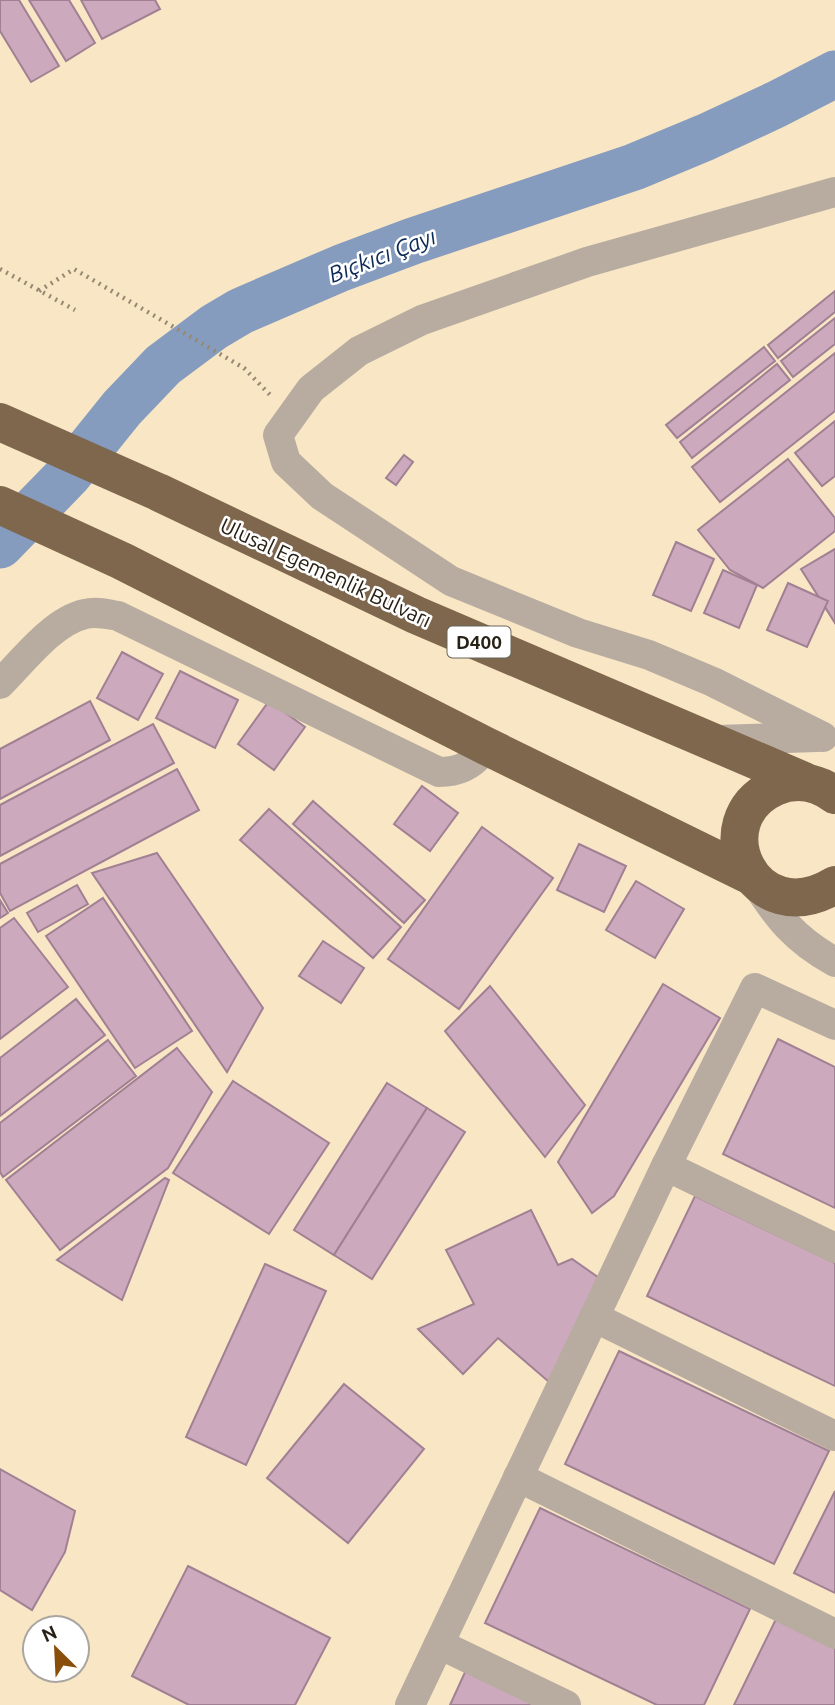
<svg xmlns="http://www.w3.org/2000/svg" width="835" height="1705" viewBox="0 0 835 1705" font-family="Ubuntu,sans-serif">
<style>
.lines{fill:none;stroke-linecap:round;stroke-linejoin:round}
.river{stroke:#859cbf;stroke-width:47}
.building{fill:#cca9bd;stroke:#a18094;stroke-width:2}
.path{stroke:#968972;stroke-width:4.5;stroke-dasharray:2 5;stroke-linecap:butt}
.minor{stroke:#b8aca0;stroke-width:30}
.highway{stroke:#7f674e;stroke-width:38}
.labels{text-anchor:middle;dominant-baseline:central;stroke-width:5;stroke-linejoin:round;paint-order:stroke}
.shield{fill:#fff;stroke:#68645b;stroke-width:2}
.shield-label{font-size:19px;font-weight:bold;fill:#282115}
.street-label{font-size:21px;fill:#282115;stroke:#fff}
.water-label{font-size:23px;font-style:italic;fill:#0e2b58;stroke:#fff}
</style>
<rect width="100%" height="100%" fill="#f8e6c5"/>
<g class="lines">
<polyline class="river" points="0,545 68,475 122,408 163,365 214,327 241,311 341,268 413,241 634,167 706,137 777,104 835,74"/>
</g>
<g class="building">
<polygon points="0,0 19,0 59,66 31,82 0,31"/>
<polygon points="29,0 69,0 95,43 66,61"/>
<polygon points="81,0 155,0 160,9 102,39"/>
<polygon points="835,291 835,312 778,358 768,345"/>
<polygon points="835,318 835,344 793,377 781,361"/>
<polygon points="764,347 775,361 677,438 666,425"/>
<polygon points="835,353 835,411 720,502 692,467"/>
<polygon points="777,364 790,380 692,458 680,442"/>
<polygon points="835,421 835,476 822,486 795,453"/>
<polygon points="404,455 413,462 396,485 386,478"/>
<polygon points="788,459 835,518 835,531 763,588 730,570 698,530"/>
<polygon points="676,542 714,559 691,611 653,595"/>
<polygon points="835,549 835,623 801,569"/>
<polygon points="723,570 757,585 739,628 704,613"/>
<polygon points="788,583 828,601 807,647 767,630"/>
<polygon points="122,652 163,674 138,720 97,698"/>
<polygon points="180,671 238,700 215,748 156,718"/>
<polygon points="90,701 110,740 0,799 0,749"/>
<polygon points="269,701 305,727 274,770 238,744"/>
<polygon points="153,724 174,763 0,856 0,805"/>
<polygon points="177,769 199,810 10,911 0,893 0,864"/>
<polygon points="422,786 458,813 430,851 394,824"/>
<polygon points="313,801 425,900 404,923 293,824"/>
<polygon points="269,809 401,927 373,958 240,840"/>
<polygon points="482,827 553,878 459,1009 388,959"/>
<polygon points="579,844 626,866 604,912 557,890"/>
<polygon points="157,853 263,1008 227,1072 92,873"/>
<polygon points="636,881 684,909 655,958 606,930"/>
<polygon points="77,885 88,904 38,932 27,913"/>
<polygon points="103,898 192,1031 135,1068 46,936"/>
<polygon points="0,900 8,913 0,918"/>
<polygon points="14,918 68,987 0,1039 0,928"/>
<polygon points="323,941 364,968 341,1003 299,976"/>
<polygon points="663,984 720,1018 614,1196 592,1213 558,1162"/>
<polygon points="490,986 585,1105 545,1157 445,1031"/>
<polygon points="76,999 105,1035 0,1116 0,1058"/>
<polygon points="778,1039 835,1067 835,1208 723,1154"/>
<polygon points="108,1040 136,1076 3,1177 0,1172 0,1123"/>
<polygon points="177,1048 212,1092 168,1168 60,1250 6,1180"/>
<polygon points="233,1081 329,1143 269,1234 173,1173"/>
<polygon points="387,1083 427,1108 334,1255 294,1230"/>
<polygon points="427,1108 465,1132 372,1279 334,1255"/>
<polygon points="165,1178 169,1180 122,1300 57,1260"/>
<polygon points="695,1196 835,1263 835,1386 647,1296"/>
<polygon points="531,1210 558,1265 572,1259 605,1282 556,1388 498,1338 463,1374 418,1329 474,1304 446,1250"/>
<polygon points="265,1264 326,1291 246,1465 186,1437"/>
<polygon points="619,1351 829,1451 774,1564 565,1464"/>
<polygon points="344,1384 424,1449 348,1543 267,1478"/>
<polygon points="0,1469 75,1511 65,1552 32,1610 0,1590"/>
<polygon points="835,1491 835,1593 794,1573"/>
<polygon points="540,1508 750,1609 704,1705 657,1705 485,1623"/>
<polygon points="188,1566 330,1638 295,1705 189,1705 132,1676"/>
<polygon points="776,1619 835,1648 835,1705 734,1705"/>
<polygon points="466,1670 541,1705 450,1705"/>
</g>
<g class="lines">
<g class="path">
<polyline points="0,269 75,310"/>
<polyline points="39,291 74,269 244,368 273,398"/>
</g>
<g class="minor">
<path d="M 0,684 C 23,661 53,621 85,614 C 96,611 107,614 118,616 L 439,772 C 461,772 475,764 486,746"/>
<polyline points="823,737 713,682 649,655 578,633 451,581 322,496 286,462 278,435 311,389 359,351 422,320 587,262 835,192"/>
<polyline points="717,740 817,737"/>
<path d="M 753,879 C 778,918 794,939 835,962"/>
<polyline points="666,1166 835,1248"/>
<polyline points="594,1317 835,1436"/>
<polyline points="518,1477 835,1634"/>
<polyline points="439,1644 566,1705"/>
<polyline points="410,1705 666,1166 755,988 835,1025"/>
</g>
<g class="highway">
<polyline points="0,422 158,492 416,615 804,781"/>
<polyline points="0,505 122,561 486,746 751,876"/>
<path d="M 835,795 C 817,782 796,778 775,787 C 701,820 753,935 835,885"/>
</g>
</g>
<g class="labels">
<rect class="shield" x="447.5" y="626.5" width="63" height="31" rx="5"/>
<g class="shield-label">
<text x="479" y="642">D400</text>
</g>
<g class="street-label">
<text transform="translate(326 572) rotate(25)">Ulusal Egemenlik Bulvarı</text>
</g>
<g class="water-label">
<text transform="translate(382 255) rotate(-21)">Bıçkıcı Çayı</text>
</g>
</g>
<g transform="translate(56 1649) rotate(336)"><circle r="33" fill="#ffffff" stroke="#a9a6a1" stroke-width="2"/>
<path d="M0-5L12 26L0 18L-12 26Z" fill="#894e09"/>
<text y="-10" font-size="19" font-weight="bold" text-anchor="middle" fill="#282115">N</text>
</g>
</svg>
